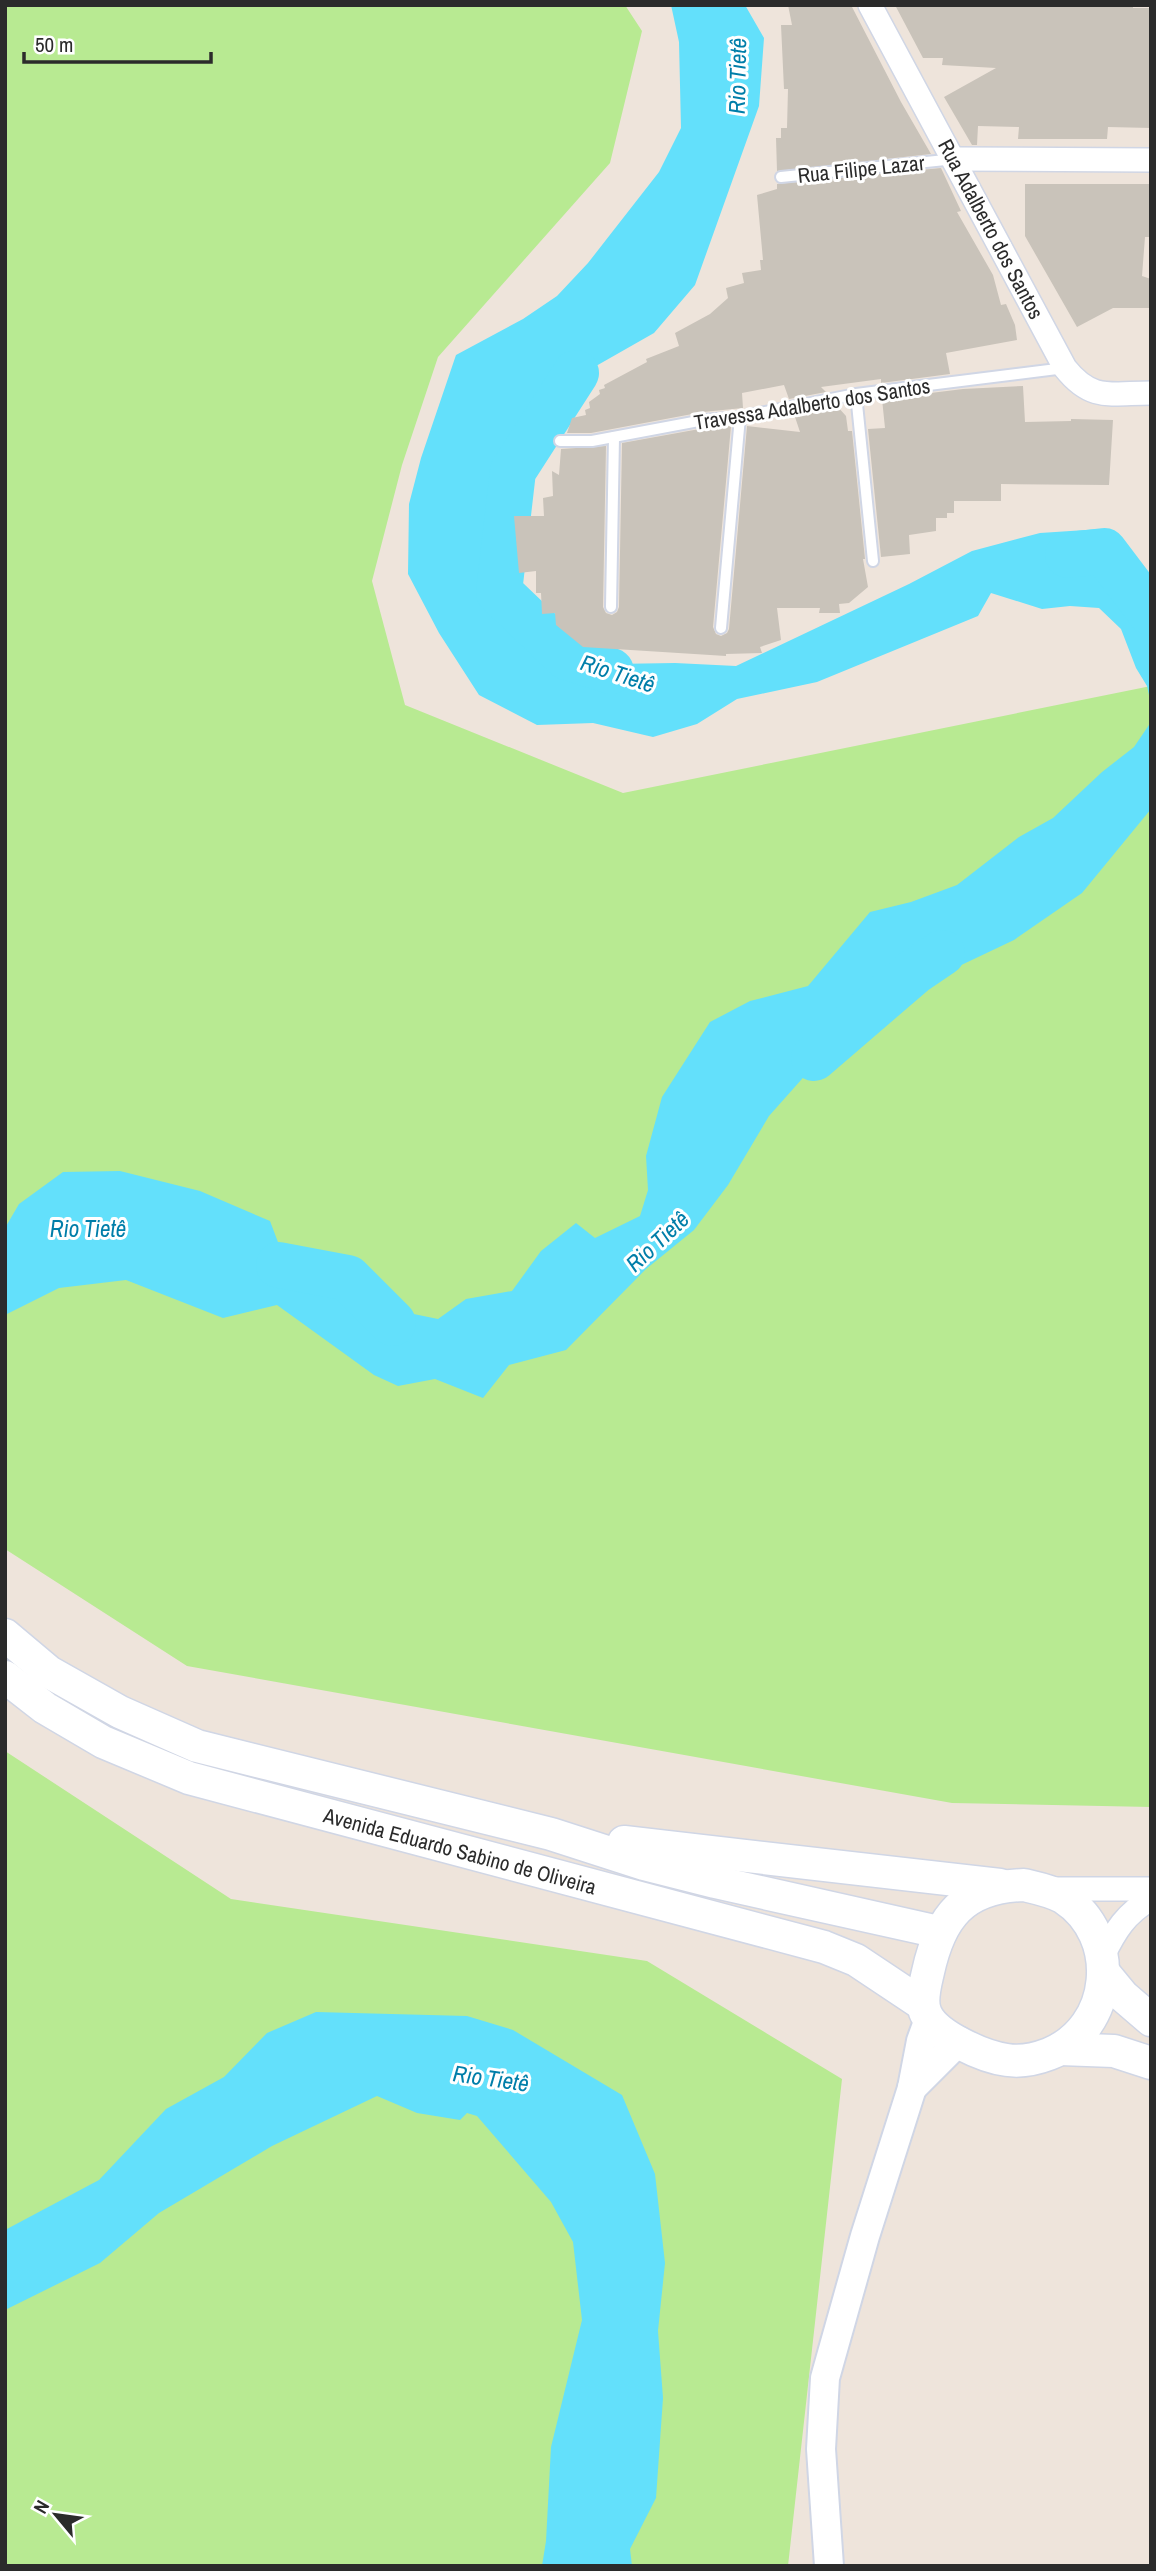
<svg xmlns="http://www.w3.org/2000/svg" width="1156" height="2571" viewBox="0 0 1156 2571" font-family="'Archivo Narrow',sans-serif">
<style>
.green{fill:#b8ea92}
.water{fill:#63e0fb}
.lines{fill:none;stroke-linecap:round;stroke-linejoin:round}
.river{stroke:#63e0fb;stroke-width:46}
.building{fill:#c9c3ba}
.service-casing{stroke:#d0d6e5;stroke-width:14}
.minor-casing{stroke:#d0d6e5;stroke-width:26}
.tertiary-casing{stroke:#d0d6e5;stroke-width:32}
.secondary-casing{stroke:#d0d6e5;stroke-width:35}
.service{stroke:#fff;stroke-width:10}
.minor{stroke:#fff;stroke-width:23}
.tertiary{stroke:#fff;stroke-width:28}
.secondary{stroke:#fff;stroke-width:32}
.labels{text-anchor:middle;dominant-baseline:central;stroke-width:6;stroke-linejoin:round;paint-order:stroke}
.street-label{font-size:21px;fill:#2b2b2b;stroke:#fff}
.water-label{font-size:23px;font-style:italic;fill:#007ea9;stroke:#fff}
</style>
<rect width="100%" height="100%" fill="#eee4db"/>
<g class="green">
<polygon points="5,5 625,5 642,31 610,163 438,357 402,465 372,581 405,705 623,793 1151,686 1151,1807 952,1803 187,1666 5,1549"/>
<polygon points="5,1751 231,1899 647,1961 842,2079 788,2566 5,2566"/>
</g>
<g class="water">
<polygon points="671,5 745,5 764,38 759,106 695,285 654,333 589,370 541,426 515,466 489,534 490,582 512,619 556,646 613,664 675,663 736,666 909,584 972,551 1040,533 1101,529 1112,560 1151,613 1151,704 1147,686 1136,668 1121,629 1099,608 1070,606 1042,609 991,593 978,616 817,682 737,699 697,724 653,737 593,723 537,725 479,695 439,633 408,574 409,504 421,458 456,355 523,319 557,296 588,263 659,172 681,128 679,42"/>
<polygon points="1151,722 1151,809 1082,893 1014,940 934,978 870,997 857,1028 817,1062 769,1116 728,1185 694,1230 646,1269 566,1350 509,1365 483,1398 435,1379 398,1386 374,1375 277,1305 223,1318 126,1280 59,1288 5,1315 5,1228 19,1204 63,1172 120,1171 200,1191 270,1221 287,1266 322,1271 377,1290 404,1312 438,1319 466,1299 512,1291 541,1251 576,1223 595,1238 640,1216 648,1190 646,1156 662,1097 710,1022 750,1001 808,986 870,912 911,902 957,885 1019,837 1053,818 1102,772 1134,747"/>
<polygon points="316,2012 467,2016 513,2030 622,2095 655,2174 665,2263 658,2331 663,2398 656,2498 630,2549 632,2566 542,2566 546,2541 551,2447 582,2320 573,2242 551,2202 477,2116 467,2113 460,2120 417,2113 377,2096 272,2146 159,2213 100,2263 5,2310 5,2230 99,2180 166,2109 224,2077 267,2033"/>
</g>
<g class="lines">
<g class="river">
<polyline points="576,373 513,471 499,592 567,657 611,671"/>
<polyline points="1068,555 1104,551 1151,613"/>
<polyline points="814,1058 914,972 942,953"/>
<polyline points="279,1265 348,1278 393,1323"/>
</g>
</g>
<g class="building">
<polygon points="788,5 851,5 901,102 931,154 777,171 776,138 781,138 781,128 787,128 788,89 784,89 781,25 792,25"/>
<polygon points="895,5 1133,5 1133,8 1151,8 1151,128 1108,127 1107,139 1018,139 1019,127 978,126 977,145 972,145 944,97 996,68 942,65 943,58 923,58"/>
<polygon points="941,168 961,211 957,212 993,275 1001,305 1006,304 1015,325 1017,340 946,353 950,374 881,383 881,379 821,387 826,392 789,399 784,385 742,393 743,408 703,412 591,433 567,433 572,418 586,415 585,410 590,408 589,402 600,394 599,390 605,388 604,385 647,362 646,359 679,346 675,333 710,314 728,298 726,288 744,283 742,273 761,270 760,260 763,260 757,195 777,189 777,184"/>
<polygon points="1025,184 1151,184 1151,237 1145,237 1142,276 1151,279 1151,308 1113,308 1077,327 1025,236"/>
<polygon points="1023,386 1025,422 1071,421 1071,419 1113,420 1109,485 1001,484 1001,501 954,501 954,513 947,513 947,518 936,518 936,531 909,535 910,554 881,557 868,429 885,428 882,399 963,389"/>
<polygon points="837,406 846,416 848,431 852,431 865,559 863,559 868,587 849,603 839,604 840,613 819,613 820,608 777,608 781,640 760,647 762,653 726,654 726,656 583,647 556,625 555,613 542,614 541,593 536,593 536,571 519,573 514,516 544,516 543,498 553,496 552,471 559,475 561,449 606,446 603,607 606,613 612,615 617,612 619,607 622,443 705,428 731,426 713,627 716,634 721,636 727,633 729,629 747,426 800,432 794,414"/>
</g>
<g class="lines">
<g class="service-casing">
<g id="service">
<polyline points="781,177 955,159"/>
<polyline points="856,394 873,561"/>
<polyline points="560,441 592,441 704,420 740,417 856,394 1065,368"/>
<polyline points="611,607 614,437"/>
<polyline points="721,628 740,417"/>
</g>
</g>
<g class="minor-casing">
<g id="minor">
<path d="M 870,5 L 1065,368 C 1092,402 1111,393 1151,393"/>
<polyline points="955,159 1151,160"/>
<polyline points="1049,1889 1151,1889"/>
<path d="M 1103,1956 C 1115,1931 1126,1913 1151,1899"/>
</g>
</g>
<g class="tertiary-casing">
<g id="tertiary">
<polyline points="912,2088 959,2041"/>
<polyline points="829,2566 821,2449 825,2378 865,2236 912,2088 921,2041 929,2019"/>
</g>
</g>
<g class="secondary-casing">
<g id="secondary">
<polyline points="5,1635 49,1672 120,1712 197,1746 551,1834 644,1864 715,1882 939,1932"/>
<polyline points="5,1677 45,1708 103,1742 189,1778 824,1947 856,1960 922,2004"/>
<polyline points="624,1842 1000,1885"/>
<path d="M 1024,1885 C 1037,1888 1052,1891 1064,1898 C 1122,1936 1114,2028 1049,2054 C 1036,2059 1021,2062 1007,2060 C 984,2057 936,2036 926,2014 C 920,2002 925,1985 928,1972 C 940,1917 963,1887 1024,1885 Z"/>
<polyline points="1104,1973 1123,1996 1151,2020"/>
<polyline points="1060,2049 1114,2051 1151,2063"/>
</g>
</g>
<use href="#service" class="service"/>
<use href="#minor" class="minor"/>
<use href="#tertiary" class="tertiary"/>
<use href="#secondary" class="secondary"/>
</g>
<g class="labels">
<g class="street-label">
<text transform="translate(861 169) rotate(-6)">Rua Filipe Lazar</text>
<text transform="translate(991 229) rotate(62)">Rua Adalberto dos Santos</text>
<text transform="translate(812 404) rotate(-9)">Travessa Adalberto dos Santos</text>
<text transform="translate(460 1851) rotate(15)">Avenida Eduardo Sabino de Oliveira</text>
</g>
<g class="water-label">
<text transform="translate(737 76) rotate(-89)">Rio Tietê</text>
<text transform="translate(618 673) rotate(18)">Rio Tietê</text>
<text x="88" y="1228">Rio Tietê</text>
<text transform="translate(657 1241) rotate(-43)">Rio Tietê</text>
<text transform="translate(491 2078) rotate(8)">Rio Tietê</text>
</g>
</g>
<rect width="1156" height="2571" fill="none" stroke="#2b2b2b" stroke-width="14"/>
<g transform="translate(56 2515) rotate(299)" stroke="#ffffff" stroke-width="5" paint-order="stroke">
<path d="M0-5L12 26L0 18L-12 26Z" fill="#2b2b2b"/>
<text y="-10" font-size="19" font-weight="bold" text-anchor="middle" fill="#2b2b2b">N</text>
</g>
<path d="M24 52v10h187v-10" fill="none" stroke="#2b2b2b" stroke-width="3.5"/>
<text x="35" y="52" font-size="21" fill="#2b2b2b" stroke="#ffffff" stroke-width="5" paint-order="stroke">50 m</text>
</svg>
